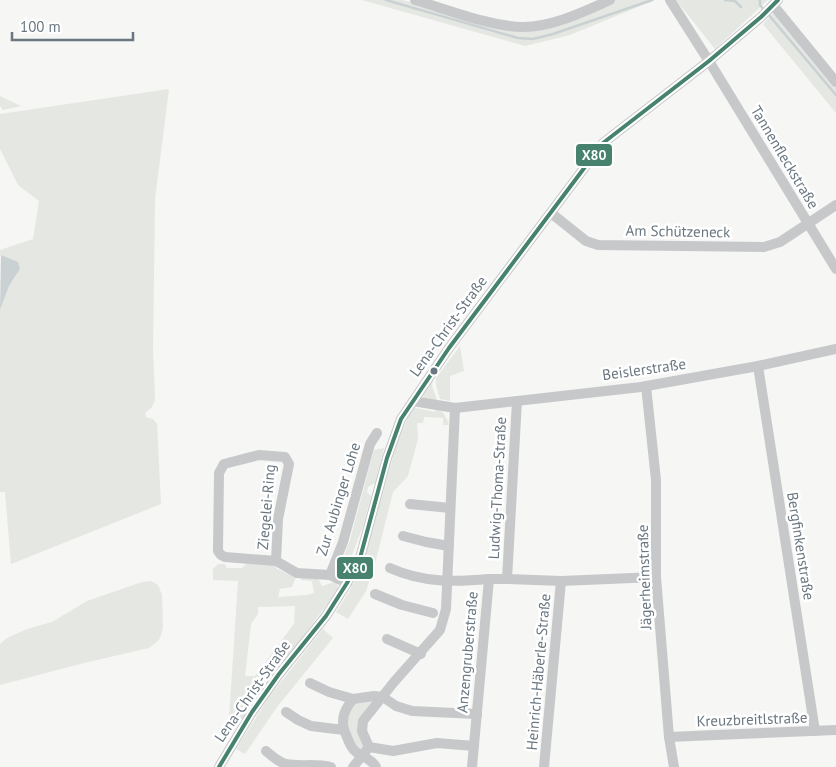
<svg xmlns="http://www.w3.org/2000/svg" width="836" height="767" viewBox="0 0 836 767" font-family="'PT Sans',sans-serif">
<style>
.green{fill:#e5e7e3;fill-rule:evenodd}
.water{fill:#cad1d3}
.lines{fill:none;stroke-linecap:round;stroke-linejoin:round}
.stream{stroke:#cad1d3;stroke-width:2.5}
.minor{stroke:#c7c8ca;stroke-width:10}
.bus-1-casing{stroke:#fff;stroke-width:8}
.bus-1{stroke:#46826e;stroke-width:4}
.bus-dot{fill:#6a7781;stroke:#fff;stroke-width:2}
.labels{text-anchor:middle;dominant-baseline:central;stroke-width:5;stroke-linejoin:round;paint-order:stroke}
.street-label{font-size:15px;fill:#6a7781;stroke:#fff}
.line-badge{stroke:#fff;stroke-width:2}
.badge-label{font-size:14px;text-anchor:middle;font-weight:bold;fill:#fff}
</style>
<rect width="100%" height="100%" fill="#f6f6f5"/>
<g class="green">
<polygon points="362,0 402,0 530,30 614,0 655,0 570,35 525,46"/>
<polygon points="676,0 768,0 715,49"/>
<polygon points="775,11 836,86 836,113 763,24"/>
<polygon points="169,89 155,199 153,350 155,400 152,407 145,413 146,417 153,419 157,424 161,504 11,564 5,492 0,492 0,310 9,286 20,269 1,255 0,256 0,250 33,239 39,201 18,185 0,149 0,114"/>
<polygon points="0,96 21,106 3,110 0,106"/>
<polygon points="460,346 464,371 450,376 450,401 440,399 436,385 436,378"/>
<polygon points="433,379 432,386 437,400 425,398 422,396"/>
<path d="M 415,408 L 435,412 L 436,409 C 444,411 447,418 449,425 L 443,425 L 443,418 L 424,417 L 423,423 L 417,423 L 418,439 L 408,476 L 393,492 L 376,560 L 366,591 L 348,619 L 336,612 L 349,592 L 364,560 L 395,450 L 410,412 Z"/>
<polygon points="384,448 375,483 368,487 367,492 371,496 363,526 344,576 337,574 350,540 374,450"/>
<path d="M 218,564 L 225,564 L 227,568 L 242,568 L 246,564 L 273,564 L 277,569 L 296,577 L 292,587 L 280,589 L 278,597 L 307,595 L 314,593 L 312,581 L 301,580 L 300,577 L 318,578 L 322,586 L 334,582 L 337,583 L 339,589 L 265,686 L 232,734 L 228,734 L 238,581 L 213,580 L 213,569 ZM 295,606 L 294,624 L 255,676 L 245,676 L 251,624 L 258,614 L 258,607 Z"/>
<polygon points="151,581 158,585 162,595 163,629 159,640 149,648 84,663 0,685 0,644 7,638 27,629 52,622 87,601 142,582"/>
<polygon points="323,629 333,638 277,707 245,754 236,749 269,697"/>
<polygon points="380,698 368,710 361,740 364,748 358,750 345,730 347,710 354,700"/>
</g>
<polygon class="water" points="1,255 18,262 20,269 9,286 0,310"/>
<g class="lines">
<g class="stream">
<polyline points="386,0 518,38 533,39 553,34 652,0"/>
<polyline points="725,0 735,1 741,7"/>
<polyline points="760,0 760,5 764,10"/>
<polyline points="768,14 836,95"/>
</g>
<g class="minor">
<path d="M 415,0 C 446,9 492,27 523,27 C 552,27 583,12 610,0"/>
<polyline points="670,0 712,66 836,269"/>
<polyline points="773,5 836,82"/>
<polyline points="551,213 586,241 598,245 764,247 780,242 836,205"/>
<polyline points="758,366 815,731"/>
<polyline points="646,386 656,480 656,577 669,737 674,767"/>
<polyline points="413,401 455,408 641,387 758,366 836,349"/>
<polyline points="517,401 507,579 561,581 656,577"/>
<polyline points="410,504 450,508"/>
<polyline points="403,536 426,542 449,546"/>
<polyline points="276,561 225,557 221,555 218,551 219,473 224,464 259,455 285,457 289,464 278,519 276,561 297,573 330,575 347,583"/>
<path d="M 390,568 C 423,583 455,582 489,579"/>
<polyline points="330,575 343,542 370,444 377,433"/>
<polyline points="375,594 402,605 433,613"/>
<polyline points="387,639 421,654"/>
<polyline points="310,683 329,692 353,699 374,696 383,697 396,706 412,711 477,714"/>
<path d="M 286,712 L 298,720 L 311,726 L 344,730 C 348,738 349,747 356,752 C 363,758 371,758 376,767"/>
<path d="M 344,730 C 341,717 345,709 353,699"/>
<polyline points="669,737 836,730"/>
<polyline points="369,747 393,751 437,743 474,746"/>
<path d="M 266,751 C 272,756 278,762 286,764 C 300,767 315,763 331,767"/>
<polyline points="219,767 252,712 279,674 326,616 347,583 360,558 387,458 401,419 449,348 603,143 709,61 761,17 778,0"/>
<polyline points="353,767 369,747 362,731 363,721 394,682 440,630 446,609 455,408"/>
<polyline points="472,767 489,579 507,579"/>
<polyline points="544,767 561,581"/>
</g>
<g class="bus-1-casing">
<polyline id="bus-1" points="219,767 252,712 279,674 326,616 347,583 360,558 387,458 401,419 449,348 603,143 709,61 761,17 778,0"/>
</g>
<use href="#bus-1" class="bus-1"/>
</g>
<circle class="bus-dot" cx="434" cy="371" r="4.5"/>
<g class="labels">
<g class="street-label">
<text transform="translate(785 157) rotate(59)">Tannenfleckstraße</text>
<text transform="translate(678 231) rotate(1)">Am Schützeneck</text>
<text transform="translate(448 326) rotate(-54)">Lena-Christ-Straße</text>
<text transform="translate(644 369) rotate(-8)">Beislerstraße</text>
<text transform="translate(497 488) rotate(-87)">Ludwig-Thoma-Straße</text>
<text transform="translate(338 499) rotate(-73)">Zur Aubinger Lohe</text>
<text transform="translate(266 507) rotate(-85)">Ziegelei-Ring</text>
<text transform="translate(801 546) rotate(81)">Bergfinkenstraße</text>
<text transform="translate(644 577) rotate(-92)">Jägerheimstraße</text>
<text transform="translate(467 652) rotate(-85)">Anzengruberstraße</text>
<text transform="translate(538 672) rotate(-85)">Heinrich-Häberle-Straße</text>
<text transform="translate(252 691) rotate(-55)">Lena-Christ-Straße</text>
<text transform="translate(752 719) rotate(-2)">Kreuzbreitlstraße</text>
</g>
</g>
<g class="line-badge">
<rect x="575" y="143" width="38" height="24" rx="5" fill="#46826e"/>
<rect x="336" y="556" width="38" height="24" rx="5" fill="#46826e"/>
</g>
<g class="badge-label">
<text x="594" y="160">X80</text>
<text x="355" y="573">X80</text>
</g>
<path d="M12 32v8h121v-8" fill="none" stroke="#6a7781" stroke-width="2.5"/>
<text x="20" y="32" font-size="15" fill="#6a7781" stroke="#ffffff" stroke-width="4" paint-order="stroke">100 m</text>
</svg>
